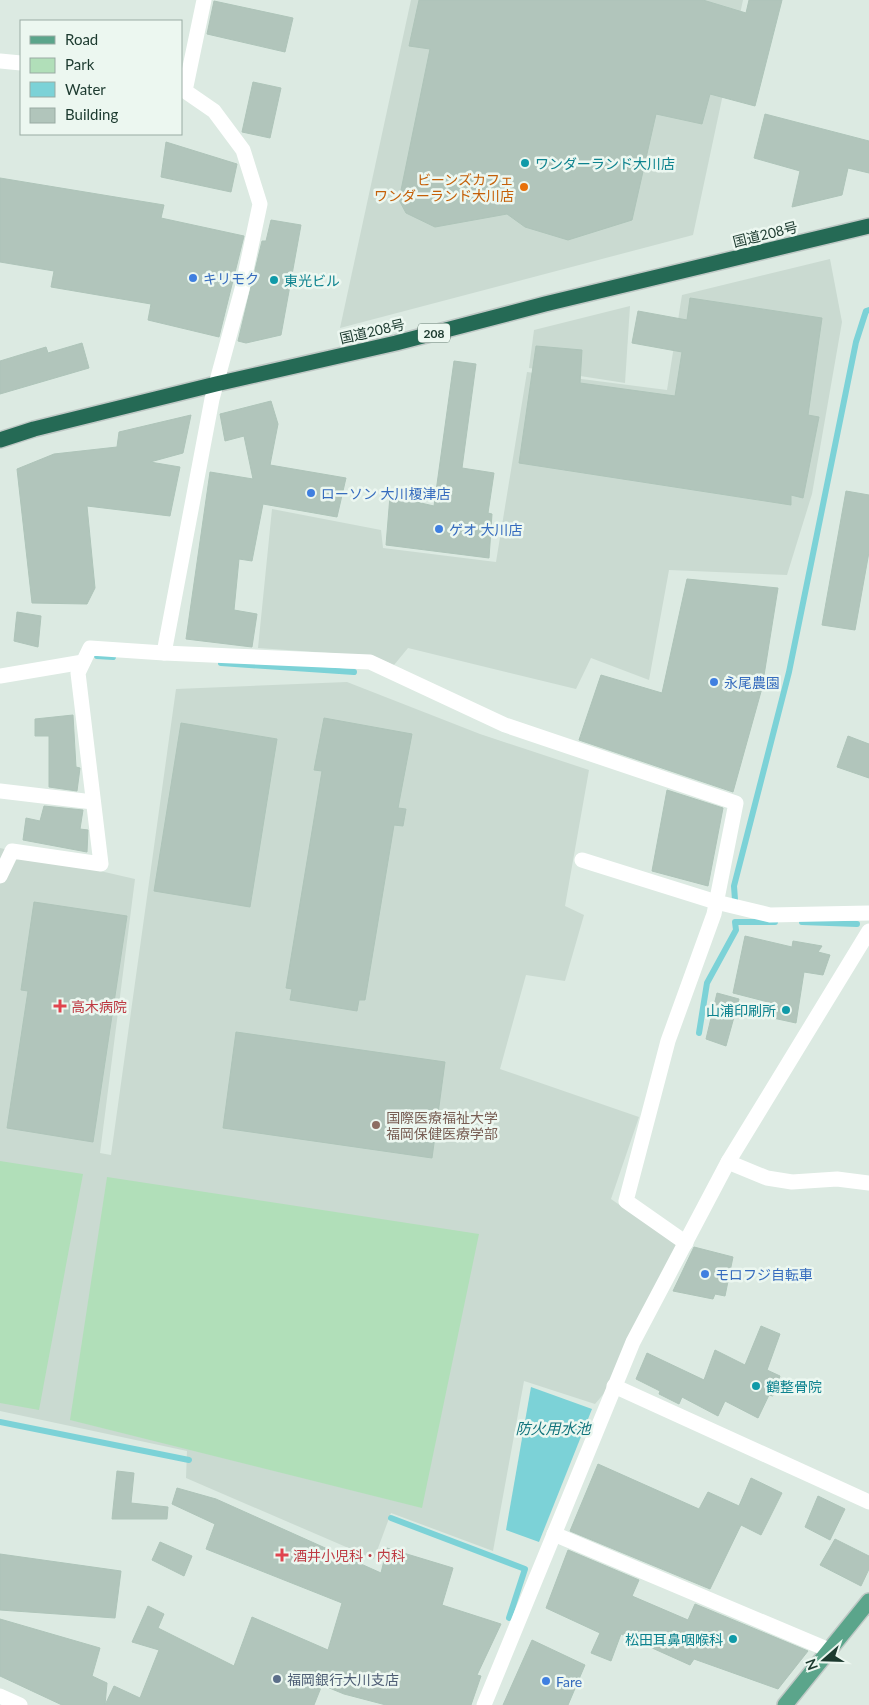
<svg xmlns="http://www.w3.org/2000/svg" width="869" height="1705" viewBox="0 0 869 1705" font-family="Lato,'Noto Sans JP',sans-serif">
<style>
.built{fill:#cadad1}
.green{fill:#b1dfb9}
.water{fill:#7cd2d7}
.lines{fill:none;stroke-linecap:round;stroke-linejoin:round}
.stream{stroke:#7cd2d7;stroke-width:6}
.building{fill:#b1c5bb;stroke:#aec4b9}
.major-casing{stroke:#bfc8c5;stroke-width:18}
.highway-casing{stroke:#bfc8c5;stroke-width:18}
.minor{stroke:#fff;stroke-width:15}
.major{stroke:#5ba58b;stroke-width:15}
.highway{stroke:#256a55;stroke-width:15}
.culture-dot{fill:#0f9aa8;stroke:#ecf7f0;stroke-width:2}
.food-dot{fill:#e8710a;stroke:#ecf7f0;stroke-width:2}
.shop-dot{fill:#3f7fe0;stroke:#ecf7f0;stroke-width:2}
.health-dot{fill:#e0444e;stroke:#ecf7f0;stroke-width:2}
.education-dot{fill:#8d6e63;stroke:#ecf7f0;stroke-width:2}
.service-dot{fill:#5c6f8a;stroke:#ecf7f0;stroke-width:2}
.labels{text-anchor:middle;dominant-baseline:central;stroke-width:5;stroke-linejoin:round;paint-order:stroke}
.shield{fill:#ecf7f0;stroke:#5a7369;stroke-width:1}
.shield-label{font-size:12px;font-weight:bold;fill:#1c3a2f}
.culture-label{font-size:14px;fill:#0d838f;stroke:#ecf7f0;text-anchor:start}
.food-label{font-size:14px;fill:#c56008;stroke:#ecf7f0;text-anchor:end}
.street-label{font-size:14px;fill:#1c3a2f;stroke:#ecf7f0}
.shop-label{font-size:14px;fill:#366cbe;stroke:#ecf7f0;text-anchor:start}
.health-label{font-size:14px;fill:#be3a42;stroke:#ecf7f0;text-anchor:start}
.education-label{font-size:14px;fill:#785e54;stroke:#ecf7f0;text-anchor:start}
.service-label{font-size:14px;fill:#4e5e75;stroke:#ecf7f0;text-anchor:start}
.water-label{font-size:15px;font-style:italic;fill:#11747c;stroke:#ecf7f0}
</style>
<rect width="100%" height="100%" fill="#dceae2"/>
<g class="built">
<polygon points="411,0 743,0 693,235 340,328"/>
<polygon points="830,259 842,322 812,494 787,575 669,570 649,680 591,658 576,689 408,648 394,665 373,656 258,648 272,509 381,530 383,548 496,562 527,372 667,390 682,295"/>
<polygon points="630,306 625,383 529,368 534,330"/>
<polygon points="347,682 480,734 589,770 565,906 584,915 565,981 526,975 500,1069 639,1117 611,1199 677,1245 606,1391 595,1404 524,1381 493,1551 391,1513 374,1559 186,1478 187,1451 0,1411 0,848 135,879 100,1153 111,1155 176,689"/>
</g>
<g class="green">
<polygon points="0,1161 83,1174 39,1410 0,1403"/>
<polygon points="107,1177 479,1234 422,1508 70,1420"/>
</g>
<polygon class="water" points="531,1387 592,1409 539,1542 506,1530"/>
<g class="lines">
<g class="stream">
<polyline points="97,656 113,657"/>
<polyline points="221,663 354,672"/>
<polyline points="735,900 734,886 789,672 856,342 866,311 869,310"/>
<polyline points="802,922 857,924"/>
<polyline points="699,1033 707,983 736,930 735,922 775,922"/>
<polyline points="0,1422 189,1460"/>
<polyline points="391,1518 525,1569 509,1618"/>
</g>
</g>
<g class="building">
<polygon points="419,0 703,0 746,13 749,0 782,0 755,106 710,94 702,124 656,114 632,220 568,240 525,227 507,214 435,227 406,213 399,200 430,49 409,46"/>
<polygon points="214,1 293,18 285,52 207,34"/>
<polygon points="253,82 281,88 270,138 242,132"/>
<polygon points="765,114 869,141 869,173 848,168 842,195 792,207 800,171 754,158"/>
<polygon points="166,142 237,164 231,192 161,177"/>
<polygon points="0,178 164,205 161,218 244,236 219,337 148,320 151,304 51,287 54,271 0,262"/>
<polygon points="271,220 301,225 281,335 246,343 238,341 262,241 266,241"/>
<polygon points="690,298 822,318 808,415 819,417 803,498 791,495 791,505 519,463 536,346 582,350 580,383 675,396 682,352 632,343 638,311 687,320"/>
<polygon points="82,343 89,368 0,394 0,361 46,347 48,353"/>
<polygon points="454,361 476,364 462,468 494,473 488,513 492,514 489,558 386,545 390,496 434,506"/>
<polygon points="271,401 278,424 270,465 346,478 337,517 263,504 252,561 239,559 234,610 257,614 252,647 186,639 210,472 253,479 244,436 225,441 220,414"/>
<polygon points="191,415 183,453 150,462 180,467 170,516 87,506 95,588 87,604 32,603 17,469 54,454 117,447 119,432"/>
<polygon points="846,491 869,495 869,552 855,630 822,625"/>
<polygon points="687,579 778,588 762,688 733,792 579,740 601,675 662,693"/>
<polygon points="17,612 41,616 38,647 14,641"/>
<polygon points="73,715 76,767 80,768 77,791 49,787 49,736 35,736 35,719"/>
<polygon points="324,718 412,734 398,808 406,809 403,826 394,825 365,1000 359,1000 357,1011 290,1000 292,989 286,988 322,771 314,770"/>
<polygon points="181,723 277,739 250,907 154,891"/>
<polygon points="848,736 869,744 869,778 837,767"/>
<polygon points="667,790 723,808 708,886 652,871"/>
<polygon points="44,806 83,810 80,829 88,830 87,852 23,840 26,818 40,821"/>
<polygon points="34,902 127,916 93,1142 7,1128 28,991 21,990"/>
<polygon points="745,936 792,947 793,941 822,946 818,952 830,955 823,975 804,972 796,1023 773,1018 776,1004 733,993"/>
<polygon points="717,993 739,999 726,1046 706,1039"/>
<polygon points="236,1032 445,1062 432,1158 223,1128"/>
<polygon points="694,1247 733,1257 725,1296 715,1294 713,1299 673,1291"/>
<polygon points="761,1326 780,1334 767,1370 780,1376 773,1396 769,1395 758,1418 725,1401 718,1416 682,1397 679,1404 659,1394 660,1391 636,1379 647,1353 704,1380 715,1350 745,1365"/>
<polygon points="598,1464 699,1509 708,1492 739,1506 751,1478 782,1493 761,1535 741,1525 710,1589 570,1531"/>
<polygon points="117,1471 134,1473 131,1503 168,1507 167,1519 112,1519"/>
<polygon points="177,1488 216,1499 381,1573 387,1548 453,1568 442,1605 501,1624 477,1675 481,1676 471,1705 386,1705 344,1694 322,1685 314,1705 105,1705 114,1686 140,1698 159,1650 132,1642 148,1606 164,1614 158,1628 234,1666 252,1617 328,1650 342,1603 206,1549 215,1524 172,1504"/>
<polygon points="818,1496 845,1509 830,1540 805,1527"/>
<polygon points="835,1539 869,1556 869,1569 861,1586 820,1565"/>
<polygon points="160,1542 192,1556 184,1576 152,1560"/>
<polygon points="568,1550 639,1580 632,1596 688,1620 695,1604 808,1651 778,1689 694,1659 690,1665 621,1634 611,1661 591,1653 600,1633 546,1608"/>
<polygon points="0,1554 121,1571 115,1618 0,1610"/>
<polygon points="0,1619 100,1648 92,1676 107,1683 105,1705 62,1705 0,1676"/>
<polygon points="532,1640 585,1665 568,1705 503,1705"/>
</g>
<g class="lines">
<g class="major-casing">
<polyline id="major" points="785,1705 869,1601"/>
</g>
<g class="highway-casing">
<polyline id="highway" points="0,440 34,429 216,384 396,343 545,304 869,226"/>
</g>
<g class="minor">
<polyline points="0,61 21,63"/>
<polyline points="164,653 370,662 505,725 736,803 714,914 668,1041 626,1201 686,1243"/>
<polyline points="0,676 83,662"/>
<polyline points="0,791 93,802"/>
<polyline points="582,860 716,902 770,915 869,913"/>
<polyline points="0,876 12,851 101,864 78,673 90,648 164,653 212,399 242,289 260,204 243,150 214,111 185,91 204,0"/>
<polyline points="728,1162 767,1178 792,1182 837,1179 869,1183"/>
<polyline points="614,1386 869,1502"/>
<polyline points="554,1534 829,1650"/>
<polyline points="0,1696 20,1705"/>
<polyline points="484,1705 633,1342 728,1162 869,931"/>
</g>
<use href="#major" class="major"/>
<use href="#highway" class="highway"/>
</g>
<g class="culture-dot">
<circle cx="525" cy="163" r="5"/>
<circle cx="274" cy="280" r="5"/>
<circle cx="786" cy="1010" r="5"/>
<circle cx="756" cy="1386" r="5"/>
<circle cx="733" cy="1639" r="5"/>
</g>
<circle class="food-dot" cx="524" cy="187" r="5"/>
<g class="shop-dot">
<circle cx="193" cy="278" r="5"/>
<circle cx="311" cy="493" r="5"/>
<circle cx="439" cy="529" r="5"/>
<circle cx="714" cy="682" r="5"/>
<circle cx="705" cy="1274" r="5"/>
<circle cx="546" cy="1681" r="5"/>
</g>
<g class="health-dot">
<path d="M57.5 998.5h5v5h5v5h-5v5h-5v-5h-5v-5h5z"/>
<path d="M279.5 1547.5h5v5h5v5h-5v5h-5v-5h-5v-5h5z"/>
</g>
<circle class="education-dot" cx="376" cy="1125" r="5"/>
<circle class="service-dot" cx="277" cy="1679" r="5"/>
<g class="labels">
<rect class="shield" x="418" y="323.5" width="32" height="19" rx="4"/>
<g class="shield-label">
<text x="434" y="333">208</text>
</g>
<g class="culture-label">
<text x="535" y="163">ワンダーランド大川店</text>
<text x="284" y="280">東光ビル</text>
<text x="776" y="1010" text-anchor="end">山浦印刷所</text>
<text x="766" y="1386">鶴整骨院</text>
<text x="723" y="1639" text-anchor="end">松田耳鼻咽喉科</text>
</g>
<g class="food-label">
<text x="514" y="179">ビーンズカフェ<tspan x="514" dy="16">ワンダーランド大川店</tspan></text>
</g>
<g class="street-label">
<text transform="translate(765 234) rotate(-14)">国道208号</text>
<text transform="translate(372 331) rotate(-13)">国道208号</text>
</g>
<g class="shop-label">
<text x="203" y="278">キリモク</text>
<text x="321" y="493">ローソン 大川榎津店</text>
<text x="449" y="529">ゲオ 大川店</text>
<text x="724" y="682">永尾農園</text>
<text x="715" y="1274">モロフジ自転車</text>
<text x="556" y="1681">Fare</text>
</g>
<g class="health-label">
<text x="71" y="1006">高木病院</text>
<text x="293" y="1555">酒井小児科・内科</text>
</g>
<g class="education-label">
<text x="386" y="1117">国際医療福祉大学<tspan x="386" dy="16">福岡保健医療学部</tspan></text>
</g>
<g class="service-label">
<text x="287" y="1679">福岡銀行大川支店</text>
</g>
<g class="water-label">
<text x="553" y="1428">防火用水池</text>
</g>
</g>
<rect x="20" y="20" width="162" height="115" fill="#ecf7f0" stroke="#99aba3"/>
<rect x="30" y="36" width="25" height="8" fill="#5ba58b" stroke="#99aba3"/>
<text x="65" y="45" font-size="15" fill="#1c3a2f">Road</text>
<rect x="30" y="58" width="25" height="15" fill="#b1dfb9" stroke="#99aba3"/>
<text x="65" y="70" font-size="15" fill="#1c3a2f">Park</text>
<rect x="30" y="82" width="25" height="15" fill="#7cd2d7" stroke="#99aba3"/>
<text x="65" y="95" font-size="15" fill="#1c3a2f">Water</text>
<rect x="30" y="108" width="25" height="15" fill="#b1c5bb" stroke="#99aba3"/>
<text x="65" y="120" font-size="15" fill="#1c3a2f">Building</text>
<g transform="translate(824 1660) rotate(250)" stroke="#ecf7f0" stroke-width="4" paint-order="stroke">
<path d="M0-4L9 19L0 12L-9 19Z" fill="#1c3a2f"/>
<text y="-8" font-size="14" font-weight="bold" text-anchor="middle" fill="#1c3a2f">N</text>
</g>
</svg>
